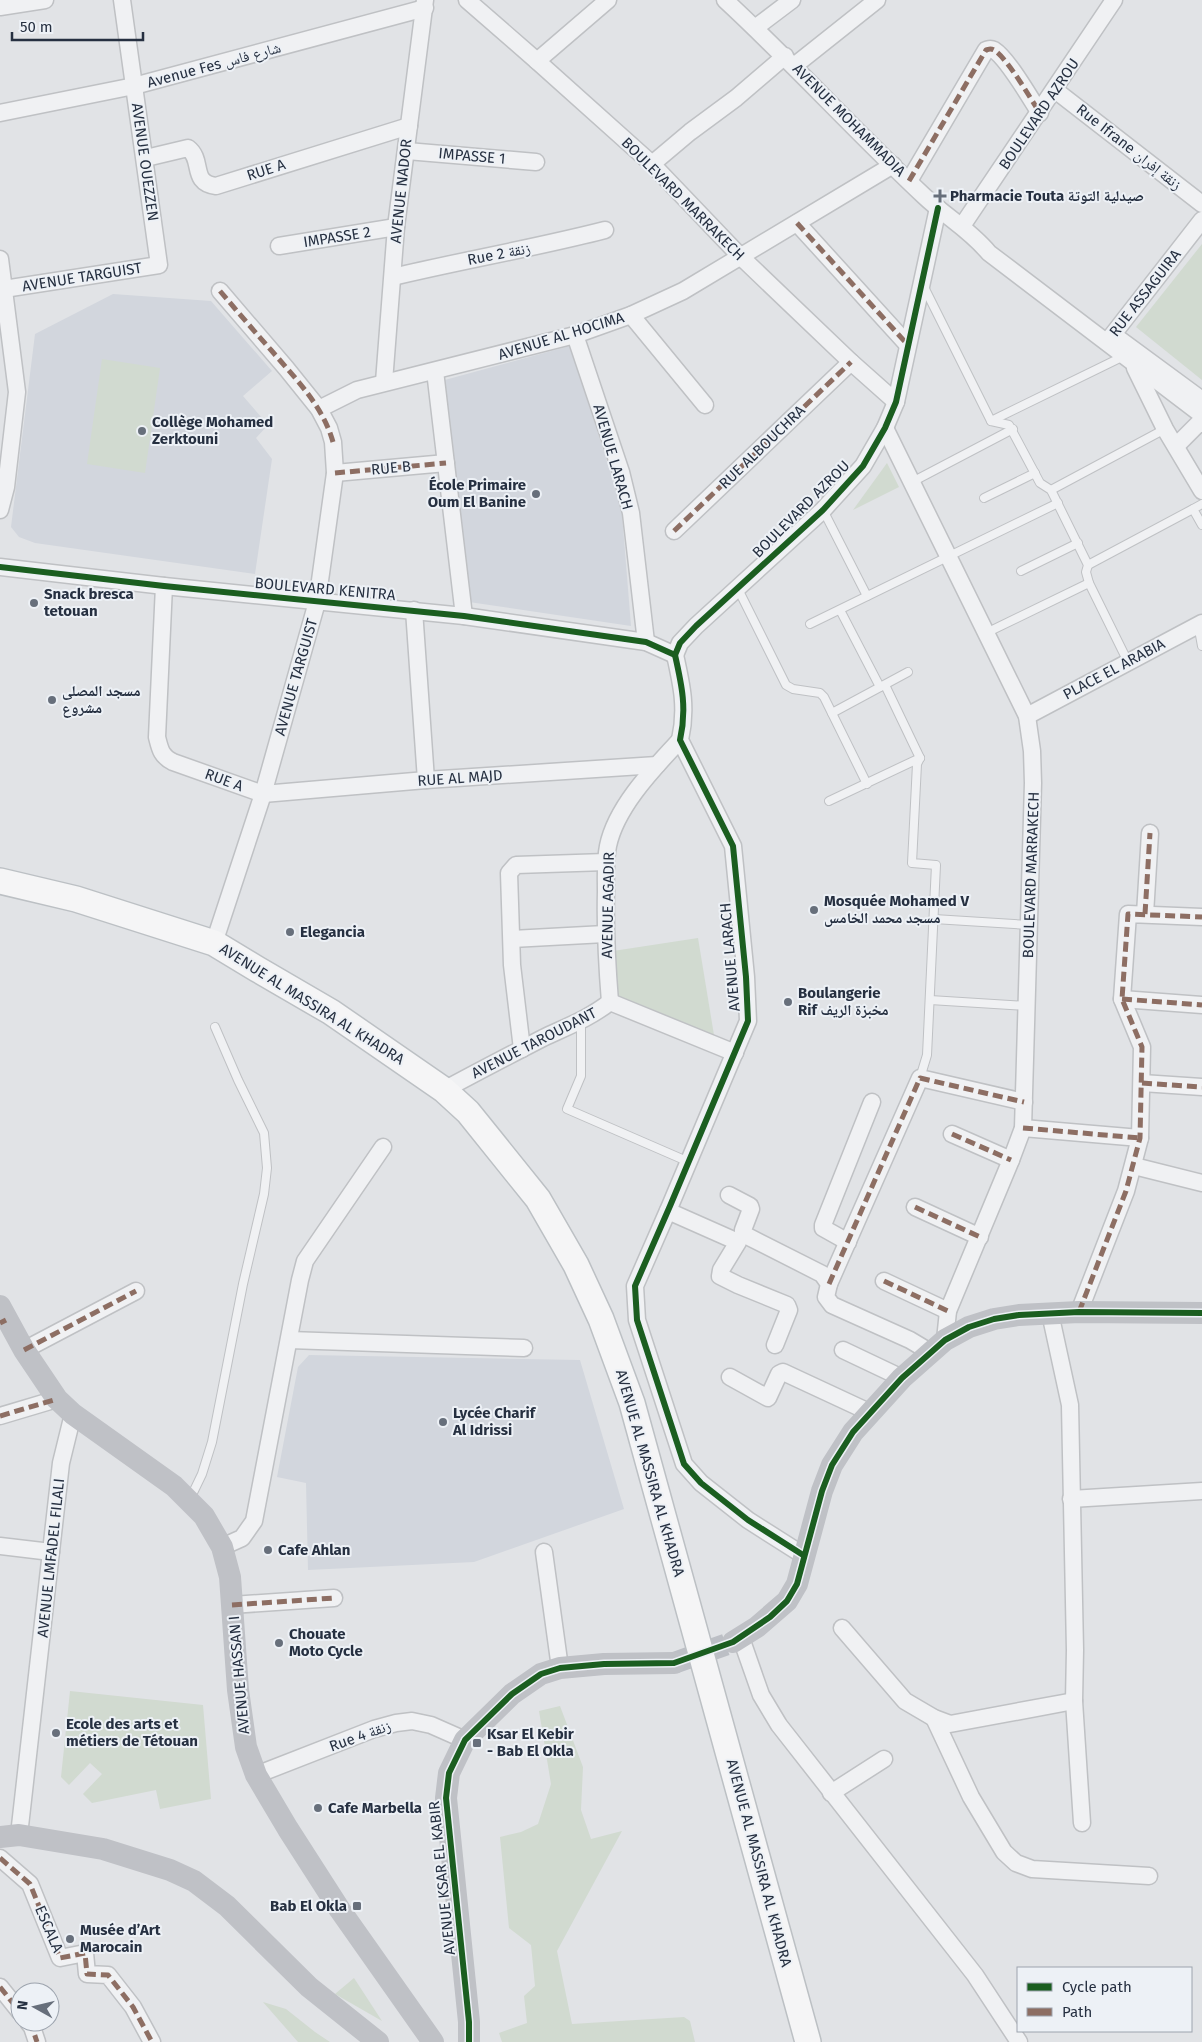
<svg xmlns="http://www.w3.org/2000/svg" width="1202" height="2042" viewBox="0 0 1202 2042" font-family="'Fira Sans','Noto Naskh Arabic',sans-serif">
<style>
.built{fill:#d2d6dd}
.green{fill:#d1dad0}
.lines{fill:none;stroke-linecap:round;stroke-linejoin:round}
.secondary-tunnel{stroke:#bcbfc5;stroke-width:22;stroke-dasharray:22 11;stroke-linecap:butt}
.lane-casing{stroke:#bfc1c4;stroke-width:10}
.street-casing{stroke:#bfc1c4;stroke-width:19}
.primary-casing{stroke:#bcc0c4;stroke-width:28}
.lane{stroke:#f0f1f3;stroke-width:8}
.street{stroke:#f0f1f3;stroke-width:16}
.secondary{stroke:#bfc1c6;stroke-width:22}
.primary{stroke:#f5f5f6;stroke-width:25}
.quiet{stroke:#8d6e63;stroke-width:5;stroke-dasharray:10 5;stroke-linecap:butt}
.cycleway-casing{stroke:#edf1f6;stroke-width:9}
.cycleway{stroke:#1b5e20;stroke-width:6}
.poi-dot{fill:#676f7b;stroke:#edf1f6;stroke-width:2}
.labels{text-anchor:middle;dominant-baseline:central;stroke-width:4;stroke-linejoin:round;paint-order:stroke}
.street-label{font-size:15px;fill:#263041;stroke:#edf1f6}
.poi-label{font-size:15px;font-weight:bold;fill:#263041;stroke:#edf1f6;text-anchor:start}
</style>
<rect width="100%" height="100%" fill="#e1e3e6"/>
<g class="built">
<polygon points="113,294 211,301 272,371 243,396 268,425 256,438 272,459 255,574 35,543 19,537 11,527 35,334"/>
<polygon points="570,346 611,474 622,514 631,626 469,602 441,381"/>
<polygon points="309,1355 580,1360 624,1509 474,1562 308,1570 306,1483 277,1477 298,1367"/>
</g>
<g class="green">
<polygon points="1202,244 1202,380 1136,327"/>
<polygon points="102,359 160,368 145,473 87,464"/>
<polygon points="887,463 899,487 853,510"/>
<polygon points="698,938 714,1035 616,996 613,951"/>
<polygon points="70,1691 203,1705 211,1799 160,1809 156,1790 92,1803 83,1794 102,1774 90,1763 69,1785 61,1777"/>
<polygon points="560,1706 583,1767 581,1810 591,1839 622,1831 557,1951 572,2024 684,2017 690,2021 695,2042 502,2042 499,2033 527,2023 524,1996 535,1986 531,1945 509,1928 500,1837 521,1832 538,1824 551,1784 539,1711"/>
<polygon points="354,1978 382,2021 335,1994"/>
<polygon points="263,2002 286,2009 315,2032 330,2042 298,2042"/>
</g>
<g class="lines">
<polyline class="secondary-tunnel" points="674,1663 733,1642"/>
<g class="lane-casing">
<g id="lane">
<polyline points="923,285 991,421 1009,425 1040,483 1051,490 1088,565 1086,572 1089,583 1128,662"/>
<polyline points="991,421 1124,356"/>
<polyline points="912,482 1013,429"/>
<polyline points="1051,490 1165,429"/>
<polyline points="984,498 1035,473"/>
<polyline points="1202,504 1193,509 1202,525"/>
<polyline points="823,510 867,596"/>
<polyline points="1088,565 1193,509"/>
<polyline points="1021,571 1078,543"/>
<polyline points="738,589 786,685 793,689 820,693 824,697 867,784"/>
<polyline points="840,610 880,687"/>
<polyline points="810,624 1058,503"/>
<polyline points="1198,624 1202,646"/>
<polyline points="986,633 1089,583"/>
<polyline points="885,685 920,758"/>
<polyline points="832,713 908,672"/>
<polyline points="920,758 917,764 912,863 936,865 927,1055 920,1078"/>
<polyline points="829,801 920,758"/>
<polyline points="934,919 1029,925"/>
<polyline points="930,1000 1027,1006"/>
<polyline points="581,1021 581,1076 567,1109 689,1162"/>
<polyline points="190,1499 202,1474 212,1442 243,1284 264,1194 267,1168 264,1133 238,1080 215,1027"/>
</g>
</g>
<g class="street-casing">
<g id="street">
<polyline points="467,0 537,61 652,164 740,256 851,362 896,402"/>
<path d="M 725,0 C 793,63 856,132 924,196 C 946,217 969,229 989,253 L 1202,415"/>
<polyline points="0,7 45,0"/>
<polyline points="755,28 792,0"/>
<polyline points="537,61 608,0"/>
<polyline points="794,66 877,0"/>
<polyline points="1055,90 1202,204"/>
<polyline points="0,113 134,86 425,8"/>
<polyline points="407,151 536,162"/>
<path d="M 146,158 L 188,148 C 204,160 190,183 216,186 L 409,126"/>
<polyline points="652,164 690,132 736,98 785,56"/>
<path d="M 909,181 L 986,50 C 990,49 990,48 994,50 C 1008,59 1030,98 1040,113"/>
<polyline points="797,223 907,344"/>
<polyline points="962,226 1114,0"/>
<polyline points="279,246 396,227"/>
<polyline points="0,259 17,392 6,487 0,510"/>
<path d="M 393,277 C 464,260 535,248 605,230"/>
<polyline points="4,289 159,265 122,0"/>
<polyline points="631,315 705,405"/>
<polyline points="575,335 621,472 631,513 646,642"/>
<polyline points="1119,339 1202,400"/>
<polyline points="1107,342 1202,220"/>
<polyline points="1135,368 1165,429 1202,491"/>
<polyline points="435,371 464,616"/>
<polyline points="384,382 396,227 425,0"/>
<polyline points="319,409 357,390 575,335 631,315 683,291 893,165"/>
<polyline points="885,428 1027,716 1032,751 1033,783 1023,1128 1011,1160 948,1311 945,1340"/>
<polyline points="1176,446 1202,420"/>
<polyline points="335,473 446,463"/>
<polyline points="674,531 851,362"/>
<polyline points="0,567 164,586 464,616 646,642 675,655 680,643 696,626 823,510 863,466 885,428 896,402 938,208"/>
<path d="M 164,586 L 157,737 C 160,749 161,756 173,762 L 263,794 L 426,780 L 657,765"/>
<polyline points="414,610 426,780"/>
<path d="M 675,655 C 682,686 687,709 680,740 L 733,846 L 746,977 L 748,1021 L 670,1206 L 635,1286 L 637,1320 L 684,1464 L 701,1483 L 748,1520 L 803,1555"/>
<polyline points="1027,716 1202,623"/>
<polyline points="1145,914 1150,833"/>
<polyline points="512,939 605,934"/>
<polyline points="214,943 263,794 317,602 335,473 333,442 329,428 319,409 286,368 220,291"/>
<polyline points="1122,999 1202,1005"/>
<path d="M 610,1002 C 607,965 605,929 606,892 C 606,877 605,861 608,846 C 616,807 653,769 680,740"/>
<polyline points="522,1049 512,965 509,873 516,865 606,862"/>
<polyline points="1142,1083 1202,1087"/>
<path d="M 444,1090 C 477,1072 510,1055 543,1038 C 566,1027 590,1018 610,1002 L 735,1053"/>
<polyline points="1023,1128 1140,1138"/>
<polyline points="952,1134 1011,1160"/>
<polyline points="1134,1166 1202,1183"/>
<polyline points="729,1195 750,1206 751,1209 743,1230 743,1234 822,1274 829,1284 826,1297 832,1305 910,1340 930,1352"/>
<polyline points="915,1207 980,1237"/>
<polyline points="668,1211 738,1242 721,1270 720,1276 738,1285 787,1305 789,1310 775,1345"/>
<polyline points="848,1242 823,1228 823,1225 872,1102"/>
<polyline points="884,1281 948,1311"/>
<polyline points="829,1284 920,1078 1024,1102"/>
<polyline points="1079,1312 1126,1191 1140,1138 1142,1047 1122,999 1128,914 1202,917"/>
<polyline points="1050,1313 1070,1405 1075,1650 1074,1701 1082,1823"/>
<polyline points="289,1340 524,1348"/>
<polyline points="24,1350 136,1291"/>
<polyline points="843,1350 902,1378"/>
<polyline points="730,1377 768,1398 779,1374 783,1372 869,1412"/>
<polyline points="0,1416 57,1399"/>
<polyline points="1071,1499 1202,1491"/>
<polyline points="0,1546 51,1552"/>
<polyline points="222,1547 242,1538 254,1521 300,1280 305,1261 383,1147"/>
<polyline points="544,1552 560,1668"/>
<polyline points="232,1605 334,1598"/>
<polyline points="842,1628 905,1701 934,1718 950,1724 1074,1701"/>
<polyline points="741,1638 761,1695 779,1725 975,1975 1019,2042"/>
<polyline points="934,1718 971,1797 1004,1852 1016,1863 1032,1869 1149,1876"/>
<polyline points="256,1775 374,1729 396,1723 412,1721 431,1725 465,1740"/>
<polyline points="831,1793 884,1759"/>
<polyline points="19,1835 61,1463 73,1414"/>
<polyline points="0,1858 30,1884 60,1958 85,1953 87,1974 108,1975 133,2007 152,2042"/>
<polyline points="0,1987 20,2012"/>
<polyline points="28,2022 32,2027 37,2042"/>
</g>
</g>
<g class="primary-casing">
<polyline id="primary" points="0,881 76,899 214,943 257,969 331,1012 444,1090 468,1112 538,1199 576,1265 601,1319 632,1403 808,2042"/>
</g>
<use href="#lane" class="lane"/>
<use href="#street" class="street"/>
<g class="secondary">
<polyline points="0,1306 24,1350 57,1399 73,1414 174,1486 204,1516 222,1547 230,1577 238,1690 246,1747 256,1775 288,1829 340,1910 433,2042"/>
<polyline points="733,1642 757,1627 787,1601 797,1584 822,1491 832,1465 853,1432 902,1378 945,1340 969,1327 994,1319 1019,1315 1079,1312 1202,1313"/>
<polyline points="0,1837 19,1835 103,1849 170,1870 194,1881 227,1906 309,1987 378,2042"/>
<polyline points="469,2042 469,2022 446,1798 449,1773 465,1740 512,1694 541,1674 560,1668 604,1664 674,1663"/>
</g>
<use href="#primary" class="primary"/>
<g class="quiet">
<path d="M 909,181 L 986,50 C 990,49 990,48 994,50 C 1008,59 1030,98 1040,113"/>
<polyline points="797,223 907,344"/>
<path d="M 220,291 C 237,311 254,331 271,350 C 295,378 323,406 333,442"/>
<polyline points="335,473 446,463"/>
<polyline points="674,531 851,362"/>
<polyline points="1145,914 1150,833"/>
<polyline points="1122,999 1202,1005"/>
<polyline points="1142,1083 1202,1087"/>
<polyline points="1023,1128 1140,1138"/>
<polyline points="952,1134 1011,1160"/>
<polyline points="915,1207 980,1237"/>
<polyline points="884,1281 948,1311"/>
<polyline points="829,1284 920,1078 1024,1102"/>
<polyline points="1079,1312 1126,1191 1140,1138 1142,1047 1122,999 1128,914 1202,917"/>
<polyline points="0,1323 6,1320"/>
<polyline points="24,1350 136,1291"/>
<polyline points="0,1416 57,1399"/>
<polyline points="232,1605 334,1598"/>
<polyline points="0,1858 30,1884 60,1958 85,1953 87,1974 108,1975 133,2007 152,2042"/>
<polyline points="0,1987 20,2012"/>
<polyline points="28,2022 32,2027 37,2042"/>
</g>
<g class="cycleway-casing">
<g id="cycleway">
<polyline points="0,567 164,586 464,616 646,642 675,655 680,643 696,626 823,510 863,466 885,428 896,402 938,208"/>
<path d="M 675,655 C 682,686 687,709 680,740 L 733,846 L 746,977 L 748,1021 L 670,1206 L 635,1286 L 637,1320 L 684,1464 L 701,1483 L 748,1520 L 803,1555"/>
<polyline points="469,2042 469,2022 446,1798 449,1773 465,1740 512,1694 541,1674 560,1668 604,1664 674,1663 733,1642 770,1617 787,1601 797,1584 822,1491 832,1465 853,1432 902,1378 945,1340 969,1327 994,1319 1019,1315 1079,1312 1202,1313"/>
</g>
</g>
<use href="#cycleway" class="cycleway"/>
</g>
<g class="poi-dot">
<path d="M937.5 188.5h5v5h5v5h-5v5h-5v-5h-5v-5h5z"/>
<circle cx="142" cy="431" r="5"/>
<circle cx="536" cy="494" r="5"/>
<circle cx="34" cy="603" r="5"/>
<circle cx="52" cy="700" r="5"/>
<circle cx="814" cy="910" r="5"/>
<circle cx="290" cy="932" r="5"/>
<circle cx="788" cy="1002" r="5"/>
<circle cx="443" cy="1422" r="5"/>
<circle cx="268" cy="1550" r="5"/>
<circle cx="279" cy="1643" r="5"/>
<circle cx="56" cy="1733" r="5"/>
<rect x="472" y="1738" width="10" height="10" rx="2.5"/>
<circle cx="318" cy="1808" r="5"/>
<rect x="352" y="1901" width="10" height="10" rx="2.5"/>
<circle cx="70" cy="1939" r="5"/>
</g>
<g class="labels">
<g class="street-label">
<text transform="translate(214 65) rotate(-15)">Avenue Fes شارع فاس</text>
<text transform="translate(1039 114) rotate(-56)">BOULEVARD AZROU</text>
<text transform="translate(849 120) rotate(45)">AVENUE MOHAMMADIA</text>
<text transform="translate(1129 147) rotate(38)">Rue Ifrane زنقة إفران</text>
<text transform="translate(472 156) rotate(5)">IMPASSE 1</text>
<text transform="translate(145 162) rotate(82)">AVENUE OUEZZEN</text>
<text transform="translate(266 170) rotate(-18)">RUE A</text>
<text transform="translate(401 191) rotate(-84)">AVENUE NADOR</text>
<text transform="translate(683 199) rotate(45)">BOULEVARD MARRAKECH</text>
<text transform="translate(337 237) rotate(-9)">IMPASSE 2</text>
<text transform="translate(499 254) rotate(-11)">Rue 2 زنقة</text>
<text transform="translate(82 277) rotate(-9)">AVENUE TARGUIST</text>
<text transform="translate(1145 293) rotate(-52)">RUE ASSAGUIRA</text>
<text transform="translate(561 336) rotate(-17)">AVENUE AL HOCIMA</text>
<text transform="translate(762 447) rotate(-44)">RUE ALBOUCHRA</text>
<text transform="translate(613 457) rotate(74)">AVENUE LARACH</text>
<text transform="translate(391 468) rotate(-5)">RUE B</text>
<text transform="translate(801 509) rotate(-45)">BOULEVARD AZROU</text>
<text transform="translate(325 589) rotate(5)">BOULEVARD KENITRA</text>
<text transform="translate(1114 669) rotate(-28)">PLACE EL ARABIA</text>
<text transform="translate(296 677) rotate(-74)">AVENUE TARGUIST</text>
<text transform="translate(460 778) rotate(-4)">RUE AL MAJD</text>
<text transform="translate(224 780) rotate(20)">RUE A</text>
<text transform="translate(1031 875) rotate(-88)">BOULEVARD MARRAKECH</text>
<text transform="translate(608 905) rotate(-89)">AVENUE AGADIR</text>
<text transform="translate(730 957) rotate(-95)">AVENUE LARACH</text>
<text transform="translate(312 1004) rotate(32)">AVENUE AL MASSIRA AL KHADRA</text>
<text transform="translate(534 1043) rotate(-27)">AVENUE TAROUDANT</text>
<text transform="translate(650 1473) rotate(74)">AVENUE AL MASSIRA AL KHADRA</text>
<text transform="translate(51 1558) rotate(-84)">AVENUE LMFADEL FILALI</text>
<text transform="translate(239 1675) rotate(-95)">AVENUE HASSAN I</text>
<text transform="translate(360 1736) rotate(-20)">Rue 4 زنقة</text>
<text transform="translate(759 1863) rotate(75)">AVENUE AL MASSIRA AL KHADRA</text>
<text transform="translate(442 1878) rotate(-96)">AVENUE KSAR EL KABIR</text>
<text transform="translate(49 1929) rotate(67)">ESCALA</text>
</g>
<g class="poi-label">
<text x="950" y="196">Pharmacie Touta صيدلية التوتة</text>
<text x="152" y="422">Collège Mohamed<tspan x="152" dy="17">Zerktouni</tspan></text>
<text x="526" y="485" text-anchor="end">École Primaire<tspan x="526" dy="17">Oum El Banine</tspan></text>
<text x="44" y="594">Snack bresca<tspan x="44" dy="17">tetouan</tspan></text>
<text x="62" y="691">مسجد المصلى<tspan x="62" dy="17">مشروع</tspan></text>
<text x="824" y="901">Mosquée Mohamed V<tspan x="824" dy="17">مسجد محمد الخامس</tspan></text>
<text x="300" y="932">Elegancia</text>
<text x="798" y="993">Boulangerie<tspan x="798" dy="17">Rif مخبزة الريف</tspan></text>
<text x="453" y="1413">Lycée Charif<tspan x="453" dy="17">Al Idrissi</tspan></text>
<text x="278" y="1550">Cafe Ahlan</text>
<text x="289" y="1634">Chouate<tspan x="289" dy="17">Moto Cycle</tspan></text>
<text x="66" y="1724">Ecole des arts et<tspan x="66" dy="17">métiers de Tétouan</tspan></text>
<text x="487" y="1734">Ksar El Kebir<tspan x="487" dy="17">- Bab El Okla</tspan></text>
<text x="328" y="1808">Cafe Marbella</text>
<text x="347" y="1906" text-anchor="end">Bab El Okla</text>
<text x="80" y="1930">Musée d’Art<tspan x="80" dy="17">Marocain</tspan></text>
</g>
</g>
<rect x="1017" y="1967" width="175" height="65" fill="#edf1f6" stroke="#9da4ae"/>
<rect x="1027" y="1983" width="25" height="8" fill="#1b5e20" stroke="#9da4ae"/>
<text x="1062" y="1992" font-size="15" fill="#263041">Cycle path</text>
<rect x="1027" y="2008" width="25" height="8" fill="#8d6e63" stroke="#9da4ae"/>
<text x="1062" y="2017" font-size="15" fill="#263041">Path</text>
<g transform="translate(35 2007) rotate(278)"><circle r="24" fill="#edf1f6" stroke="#9da4ae"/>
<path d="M0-4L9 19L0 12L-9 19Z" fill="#676f7b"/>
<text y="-8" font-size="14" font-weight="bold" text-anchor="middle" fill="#263041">N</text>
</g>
<path d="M12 32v8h131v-8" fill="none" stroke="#263041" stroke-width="2.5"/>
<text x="20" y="32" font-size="15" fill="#263041" stroke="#edf1f6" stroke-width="4" paint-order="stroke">50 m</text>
</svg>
